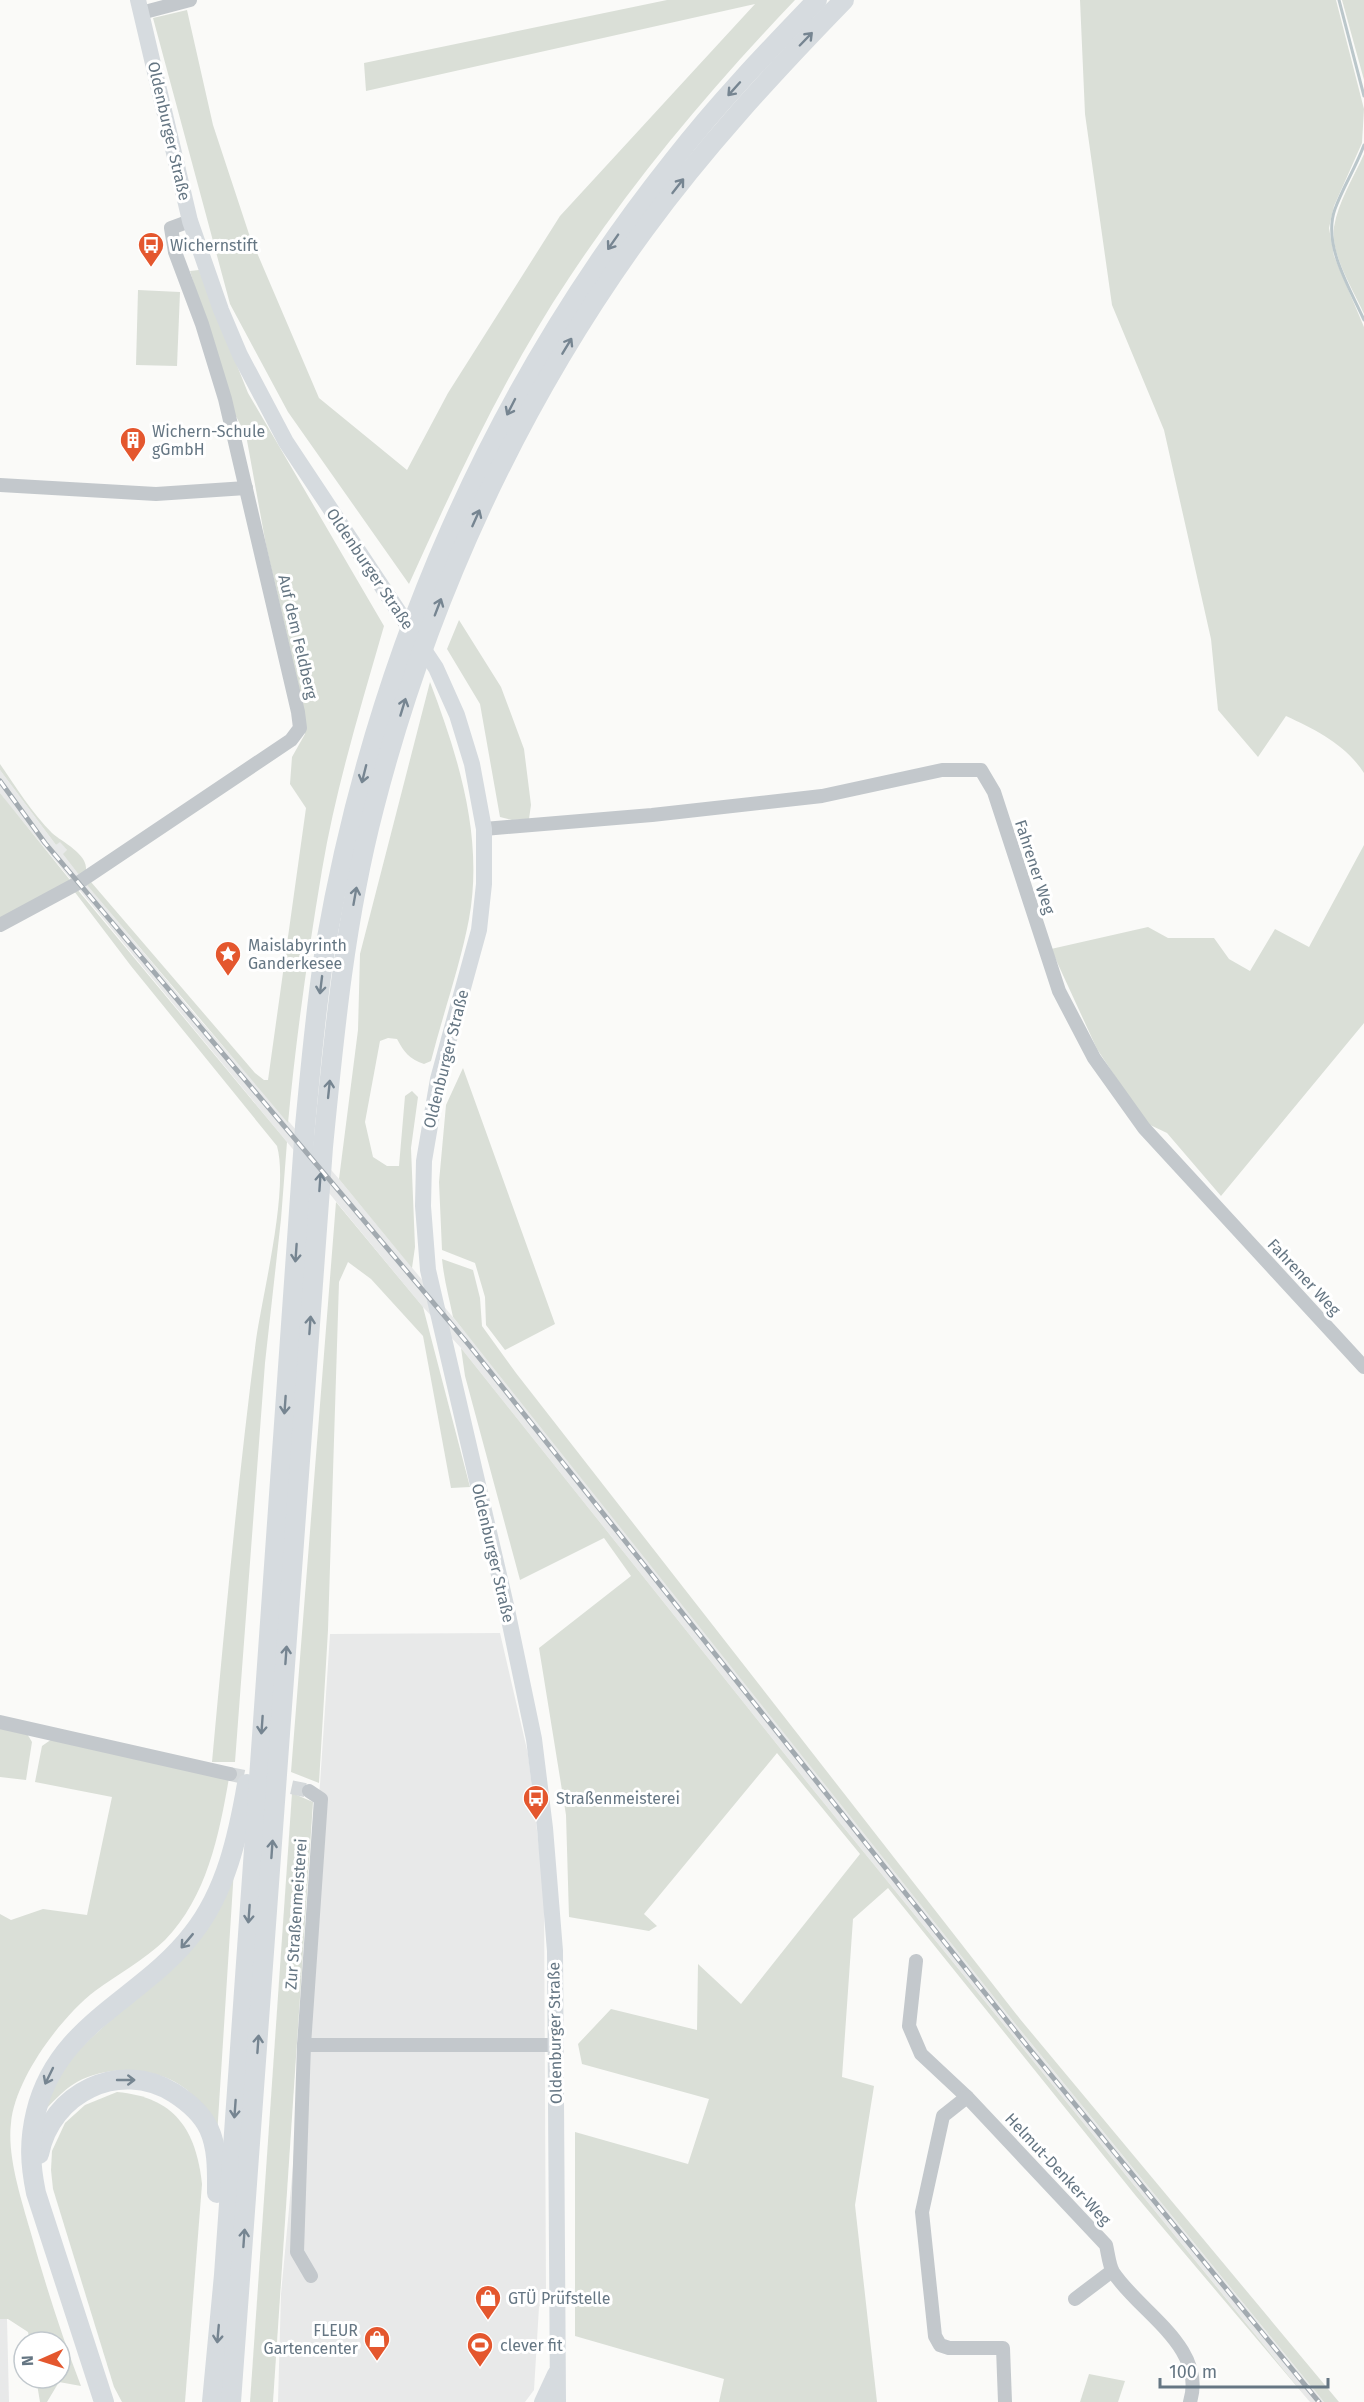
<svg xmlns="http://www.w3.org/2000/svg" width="1364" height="2402" viewBox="0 0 1364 2402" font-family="'Fira Sans',sans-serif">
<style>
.built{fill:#e8e9e9}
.green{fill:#dadfd7}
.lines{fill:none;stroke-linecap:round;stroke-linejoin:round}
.stream{stroke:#bbc7cb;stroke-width:3}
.minor-tunnel{stroke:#d5d9db;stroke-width:14;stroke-dasharray:14 7;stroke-linecap:butt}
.minor{stroke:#c3c8cc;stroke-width:14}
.major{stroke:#d6dbdf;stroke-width:16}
.highway{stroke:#d6dbdf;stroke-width:20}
.rail-casing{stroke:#a2aab0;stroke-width:5}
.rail{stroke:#fff;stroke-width:3;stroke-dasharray:9;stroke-linecap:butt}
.oneway{stroke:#768591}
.labels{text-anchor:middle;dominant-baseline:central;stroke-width:6;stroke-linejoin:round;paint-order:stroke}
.street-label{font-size:16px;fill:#657683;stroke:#fff}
.poi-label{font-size:16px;fill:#657683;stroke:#fff;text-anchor:start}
</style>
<rect width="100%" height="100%" fill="#fafaf8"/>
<g class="built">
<polygon points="0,770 56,845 60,841 67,850 80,876 194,1013 339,1179 489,1361 1013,2021 1324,2402 1310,2402 811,1787 461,1348 423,1307 6,801 0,793"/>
<polygon points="500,1633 528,1754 544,1890 546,2293 539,2307 534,2390 525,2402 278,2402 281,2294 293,2166 309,1897 320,1784 330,1634"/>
<polygon points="0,2319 7,2319 9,2402 0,2402"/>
</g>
<g class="green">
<path d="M 667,0 L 795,0 C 712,87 635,178 569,278 C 505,374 456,480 409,584 L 288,412 L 230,304 L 153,18 L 187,10 L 213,125 L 249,234 L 319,398 L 407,470 L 448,393 L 560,216 L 755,4 L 366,91 L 364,63 Z"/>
<path d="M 1080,0 L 1336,0 L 1364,109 L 1362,143 L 1334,206 L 1329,228 L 1334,256 L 1364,327 L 1364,773 C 1345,744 1316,730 1286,716 L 1258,757 L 1218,710 L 1211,639 L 1164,430 L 1112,305 L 1085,114 Z"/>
<polygon points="1342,0 1364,0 1364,80"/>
<path d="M 1364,154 L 1364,314 C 1353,289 1330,254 1334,227 C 1338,202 1354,177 1364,154 Z"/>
<path d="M 199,270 L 248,393 L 384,626 C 361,706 336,787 322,870 C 308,953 296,1038 288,1123 L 87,885 L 91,882 L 255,1073 L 264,1080 L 268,1080 L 306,808 L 290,784 L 292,757 L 305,734 L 303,705 L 266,545 L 246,435 L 232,409 L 190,271 Z"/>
<polygon points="138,290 180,292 177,366 136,365"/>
<polygon points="459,620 501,687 524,749 531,805 529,819 512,820 500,817 480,704 447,649"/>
<path d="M 430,682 C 458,756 484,837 469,919 C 460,966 443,1014 431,1061 L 424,1064 C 409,1059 404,1052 397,1039 L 388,1038 L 380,1041 L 365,1122 L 373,1157 L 387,1166 L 399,1166 L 405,1096 L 412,1091 L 418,1097 L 411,1148 L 415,1247 L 412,1268 L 339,1179 L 358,1030 L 360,954 Z"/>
<path d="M 0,764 C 16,787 32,813 52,833 C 62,842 88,854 86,870 L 80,876 L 63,854 L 67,850 L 60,842 L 56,845 L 0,770 Z"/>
<polygon points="0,793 70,880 0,920"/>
<polygon points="1364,845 1364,1023 1221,1196 1167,1133 1146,1123 1097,1049 1051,949 1148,927 1168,938 1214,938 1229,959 1250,971 1275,929 1309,947"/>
<path d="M 77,889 L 287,1142 L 281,1219 L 265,1363 L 235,1762 L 212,1762 C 225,1621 238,1480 256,1340 C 263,1292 289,1189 277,1146 L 131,966 L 74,891 Z"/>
<polygon points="463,1068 555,1324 505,1350 486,1325 485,1297 475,1263 442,1250 439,1182 446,1105"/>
<polygon points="336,1202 423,1307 470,1487 451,1488 423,1336 371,1279 348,1262 339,1282 328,1630 319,1783 291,1772"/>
<path d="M 442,1259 L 473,1270 L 480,1298 L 482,1326 L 516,1373 L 1020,2019 L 1339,2402 L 1324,2402 L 1013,2021 L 453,1317 C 449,1297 444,1280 442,1259 Z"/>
<polygon points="461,1348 811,1787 1310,2402 1136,2196 888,1888 853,1919 842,2077 874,2086 855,2205 877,2402 719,2402 724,2379 575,2336 575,2132 688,2164 709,2099 582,2064 578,2044 611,2009 697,2030 698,1964 741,2004 860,1854 777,1753 644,1914 657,1926 649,1931 569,1917 566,1815 539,1648 631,1576 604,1538 520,1580 465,1376"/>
<polygon points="0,1727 26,1732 32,1742 26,1780 0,1777"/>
<path d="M 52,1739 L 229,1778 C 219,1835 207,1897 165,1940 C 144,1960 118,1974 95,1991 C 60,2018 15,2079 11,2123 C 7,2156 21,2198 30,2230 C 45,2283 61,2334 81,2386 L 59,2382 L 47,2402 L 40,2402 L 36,2378 L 60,2378 L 60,2342 L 30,2342 L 28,2332 L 8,2319 L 0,2319 L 0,1914 L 11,1920 L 43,1909 L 87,1915 L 112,1797 L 35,1782 L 42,1746 Z"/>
<polygon points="292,1793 313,1802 273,2402 250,2402"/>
<path d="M 234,1869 L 217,2136 C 211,2124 205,2111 197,2100 C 171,2067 112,2062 77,2082 C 64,2089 53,2102 43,2112 L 63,2064 L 139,1994 Z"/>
<path d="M 117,2092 C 175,2097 196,2130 202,2184 L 185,2402 L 122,2402 L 114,2387 L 53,2189 L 51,2170 L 52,2151 L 65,2123 L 85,2105 Z"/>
<polygon points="1089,2374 1125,2381 1118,2402 1080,2402"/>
</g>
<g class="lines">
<g class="stream">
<polyline points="1339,0 1364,96"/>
<path d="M 1364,145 C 1356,167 1343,187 1335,209 C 1322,245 1350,288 1364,320"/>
</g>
<polyline class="minor-tunnel" points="230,1774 309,1791"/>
<g class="minor">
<polyline points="141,13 190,0"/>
<polyline points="0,485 156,494 246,488"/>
<polyline points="484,829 652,815 822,796 942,770 981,770 994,792 1059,991 1094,1058 1144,1128 1364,1367"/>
<polyline points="0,925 78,883 291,740 300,728 298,712 225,399 202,324 175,252 171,228 190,221"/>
<polyline points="0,1722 230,1774"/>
<polyline points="309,1791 321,1799 304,2045 297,2252 311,2276"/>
<path d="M 916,1961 L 909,2026 L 921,2054 L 967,2097 L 1106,2245 C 1108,2253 1109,2265 1113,2272 C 1139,2312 1207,2347 1190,2402"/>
<polyline points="304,2045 556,2045"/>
<polyline points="967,2097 943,2116 922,2212 935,2336 940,2345 949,2348 1003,2348 1005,2402"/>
<polyline points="1075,2299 1112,2271"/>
</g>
<g class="major">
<polyline points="138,0 190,221 221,310 240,355 286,442 436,668 457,715 472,764 484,829 484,884 479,930 438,1079 424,1161 423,1206 428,1270 506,1605 534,1739 545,1828 555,1951 558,2402"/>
<polyline points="542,2402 555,2374"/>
</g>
<g class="highway">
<path d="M 39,2154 C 51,2093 119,2059 174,2093 C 188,2102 202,2114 209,2129 C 218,2149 217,2172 217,2193"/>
<path d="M 104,2402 L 36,2193 C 30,2164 29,2141 36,2112 C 58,2022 142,2000 193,1933 C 226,1891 238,1836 247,1784"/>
<path d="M 212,2402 L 224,2275 L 305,1126 C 311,1065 316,1003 326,943 C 376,656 492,389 673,161 C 717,104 767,52 817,0"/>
<path d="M 231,2402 L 323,1147 C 334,1034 345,919 374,808 C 427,601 518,403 644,230 C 704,148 773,73 844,0"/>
</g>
<g class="rail-casing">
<polyline id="rail" points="0,781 45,843 469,1345 1028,2047 1319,2402"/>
</g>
<use href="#rail" class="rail"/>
</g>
<defs><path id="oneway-shaft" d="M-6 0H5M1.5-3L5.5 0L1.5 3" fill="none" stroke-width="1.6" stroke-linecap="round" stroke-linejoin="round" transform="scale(1.5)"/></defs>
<g class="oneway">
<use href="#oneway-shaft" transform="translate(806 39) rotate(-46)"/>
<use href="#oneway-shaft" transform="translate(734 89) rotate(132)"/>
<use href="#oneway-shaft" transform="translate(678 186) rotate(-52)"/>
<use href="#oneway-shaft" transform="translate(613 242) rotate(125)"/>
<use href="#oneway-shaft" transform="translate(567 346) rotate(-59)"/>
<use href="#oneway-shaft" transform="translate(511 407) rotate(117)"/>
<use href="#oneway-shaft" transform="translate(476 518) rotate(-66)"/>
<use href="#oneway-shaft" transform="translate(438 607) rotate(-69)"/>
<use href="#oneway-shaft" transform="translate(403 707) rotate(-73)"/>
<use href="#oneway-shaft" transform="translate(364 774) rotate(104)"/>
<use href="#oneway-shaft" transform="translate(355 896) rotate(-80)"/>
<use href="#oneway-shaft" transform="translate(321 985) rotate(97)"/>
<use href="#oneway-shaft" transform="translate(329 1089) rotate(-84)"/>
<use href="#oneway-shaft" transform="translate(320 1182) rotate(-86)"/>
<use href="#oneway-shaft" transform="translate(296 1253) rotate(94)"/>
<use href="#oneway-shaft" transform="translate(310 1325) rotate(-86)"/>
<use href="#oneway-shaft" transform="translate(285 1405) rotate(94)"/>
<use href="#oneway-shaft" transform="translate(286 1655) rotate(-86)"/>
<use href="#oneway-shaft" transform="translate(262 1725) rotate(94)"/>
<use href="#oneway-shaft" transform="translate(272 1849) rotate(-86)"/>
<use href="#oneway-shaft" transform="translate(249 1914) rotate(94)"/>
<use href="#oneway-shaft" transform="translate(187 1941) rotate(130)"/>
<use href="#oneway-shaft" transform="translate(258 2044) rotate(-86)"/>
<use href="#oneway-shaft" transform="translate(49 2076) rotate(116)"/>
<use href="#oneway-shaft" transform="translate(126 2080)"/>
<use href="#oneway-shaft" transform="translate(235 2109) rotate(94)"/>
<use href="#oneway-shaft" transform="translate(244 2238) rotate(-86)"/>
<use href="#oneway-shaft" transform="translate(218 2334) rotate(95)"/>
</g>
<defs>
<g id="bus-pin" transform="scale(1.35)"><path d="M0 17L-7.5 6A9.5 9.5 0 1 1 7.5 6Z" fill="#e4572e" stroke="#fff"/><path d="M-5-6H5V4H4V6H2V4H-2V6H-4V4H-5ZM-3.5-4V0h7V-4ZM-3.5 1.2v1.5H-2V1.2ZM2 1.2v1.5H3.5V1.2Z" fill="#fff"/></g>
<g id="building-pin" transform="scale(1.35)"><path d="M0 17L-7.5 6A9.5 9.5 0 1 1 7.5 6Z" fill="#e4572e" stroke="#fff"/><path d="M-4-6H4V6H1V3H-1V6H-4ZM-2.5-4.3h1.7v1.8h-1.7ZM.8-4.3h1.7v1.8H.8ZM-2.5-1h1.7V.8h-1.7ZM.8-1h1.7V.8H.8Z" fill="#fff"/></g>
<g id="sight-pin" transform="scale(1.35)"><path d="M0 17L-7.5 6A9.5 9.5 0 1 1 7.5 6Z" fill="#e4572e" stroke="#fff"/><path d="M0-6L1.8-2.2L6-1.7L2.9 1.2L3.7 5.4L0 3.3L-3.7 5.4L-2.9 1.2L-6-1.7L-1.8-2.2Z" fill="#fff"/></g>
<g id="shop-pin" transform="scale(1.35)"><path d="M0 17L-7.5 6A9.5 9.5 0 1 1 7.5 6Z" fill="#e4572e" stroke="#fff"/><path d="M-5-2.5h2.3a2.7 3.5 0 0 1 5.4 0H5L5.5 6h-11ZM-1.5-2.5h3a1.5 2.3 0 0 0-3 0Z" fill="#fff"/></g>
<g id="stadium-pin" transform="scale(1.35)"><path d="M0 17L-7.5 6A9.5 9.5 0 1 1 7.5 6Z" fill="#e4572e" stroke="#fff"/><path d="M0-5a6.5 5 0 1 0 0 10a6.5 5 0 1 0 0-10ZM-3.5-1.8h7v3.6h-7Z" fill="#fff"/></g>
</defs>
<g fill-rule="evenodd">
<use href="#bus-pin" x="151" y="245"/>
<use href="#building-pin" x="133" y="440"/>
<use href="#sight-pin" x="228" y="954"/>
<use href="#bus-pin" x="536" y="1798"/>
<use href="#shop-pin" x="488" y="2298"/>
<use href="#shop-pin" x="377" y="2339"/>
<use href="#stadium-pin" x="480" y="2345"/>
</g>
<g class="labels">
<g class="street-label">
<text transform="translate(169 131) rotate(77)">Oldenburger Straße</text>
<text transform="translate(370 569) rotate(56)">Oldenburger Straße</text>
<text transform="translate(298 637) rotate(77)">Auf dem Feldberg</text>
<text transform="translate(1035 867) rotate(72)">Fahrener Weg</text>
<text transform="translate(446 1059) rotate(-76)">Oldenburger Straße</text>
<text transform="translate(1304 1277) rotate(47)">Fahrener Weg</text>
<text transform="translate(493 1553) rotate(77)">Oldenburger Straße</text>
<text transform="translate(296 1914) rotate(-86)">Zur Straßenmeisterei</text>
<text transform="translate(555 2033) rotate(-91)">Oldenburger Straße</text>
<text transform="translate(1058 2169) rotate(47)">Helmut-Denker-Weg</text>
</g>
<g class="poi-label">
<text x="170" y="245">Wichernstift</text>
<text x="152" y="431">Wichern-Schule<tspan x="152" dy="18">gGmbH</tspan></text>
<text x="248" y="945">Maislabyrinth<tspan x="248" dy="18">Ganderkesee</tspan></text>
<text x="556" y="1798">Straßenmeisterei</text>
<text x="508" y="2298">GTÜ Prüfstelle</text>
<text x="358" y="2330" text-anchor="end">FLEUR<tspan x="358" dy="18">Gartencenter</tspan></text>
<text x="500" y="2345">clever fit</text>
</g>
</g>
<g transform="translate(42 2360) rotate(267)"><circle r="28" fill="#ffffff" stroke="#c1c8cd" stroke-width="1.5"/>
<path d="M0-4.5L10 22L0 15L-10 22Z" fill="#e4572e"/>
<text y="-9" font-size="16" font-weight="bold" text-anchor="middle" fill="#657683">N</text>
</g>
<path d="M1160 2378v9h168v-9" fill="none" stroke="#657683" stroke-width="3"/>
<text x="1169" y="2378" font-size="18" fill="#657683" stroke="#ffffff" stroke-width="4.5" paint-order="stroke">100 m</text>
</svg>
